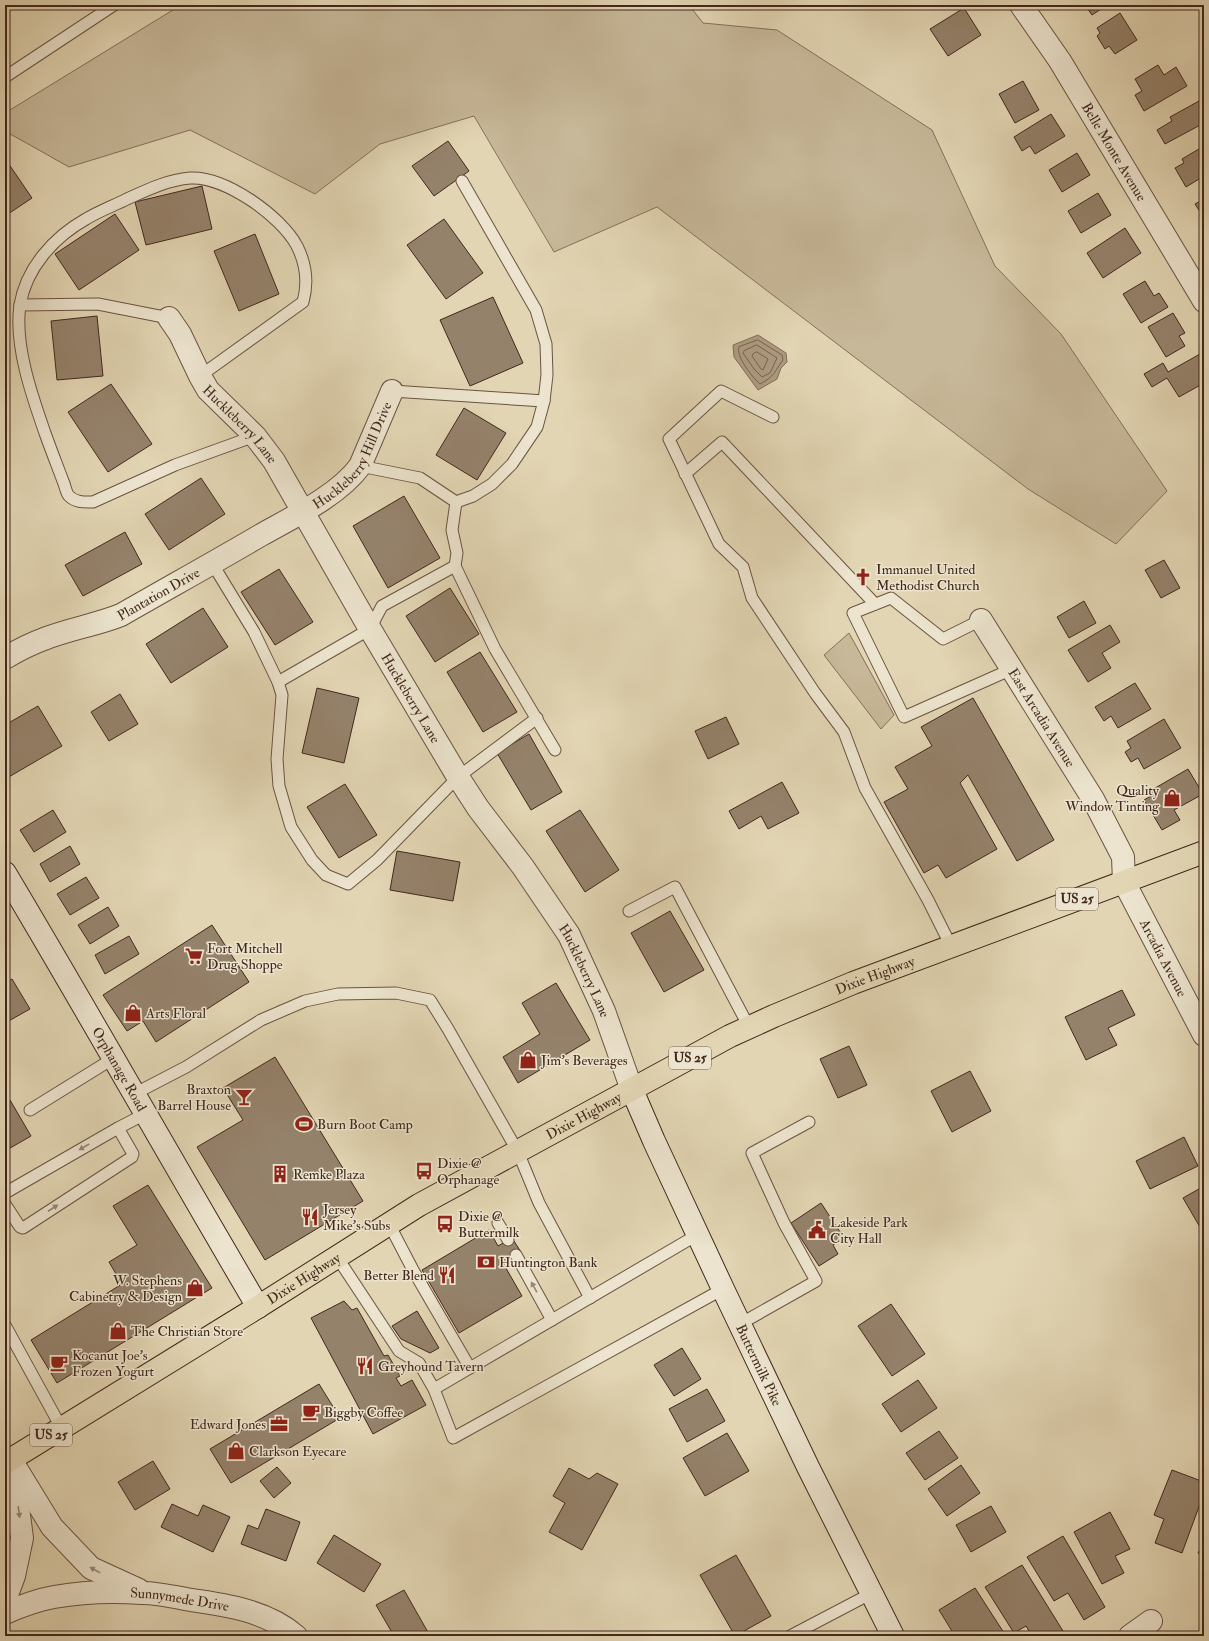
<svg xmlns="http://www.w3.org/2000/svg" width="1209" height="1641" viewBox="0 0 1209 1641" font-family="'IM FELL Double Pica',serif">
<style>
.green{fill:#c7b899;stroke:#84705a}
.water{fill:#ac9a80;stroke:#826c58}
.lines{fill:none;stroke-linecap:round;stroke-linejoin:round}
.shore{stroke:#77614e;stroke-width:1}
.building{fill:#95826b;stroke:#42281c}
.service-casing{stroke:#6a5342;stroke-width:13}
.minor-casing{stroke:#6a5342;stroke-width:24}
.secondary-casing{stroke:#42281c;stroke-width:24}
.primary-casing{stroke:#42281c;stroke-width:24}
.service{stroke:#ece4ce;stroke-width:11}
.minor{stroke:#ece4ce;stroke-width:22}
.secondary{stroke:#ece4ce;stroke-width:22}
.primary{stroke:#e2d5b3;stroke-width:22}
.oneway{fill:#978675}
.labels{text-anchor:middle;dominant-baseline:central;stroke-width:3;stroke-linejoin:round;paint-order:stroke}
.shield{fill:#ece4ce;stroke:#756051;stroke-width:1}
.shield-label{font-size:13px;font-weight:bold;fill:#42281c}
.street-label{font-size:14px;fill:#42281c;stroke:#ece4ce}
.poi-label{font-size:14px;fill:#42281c;stroke:#ece4ce;text-anchor:start}
</style>
<rect width="100%" height="100%" fill="#e2d5b3"/>
<filter id="stains"><feTurbulence type="fractalNoise" baseFrequency=".005" numOctaves="4"/><feColorMatrix values="0 0 0 0 .2 0 0 0 0 .09 0 0 0 0 .02 0 0 0 .5 -.17"/></filter>
<radialGradient id="worn" r=".72"><stop offset=".6" stop-color="#630" stop-opacity="0"/><stop offset="1" stop-color="#630" stop-opacity=".3"/></radialGradient>
<g class="green">
<polygon points="181,5 689,5 703,23 777,30 932,130 995,266 1061,334 1167,491 1116,544 1028,489 657,207 554,252 474,116 380,144 315,194 190,130 69,167 5,131 5,113"/>
<polygon points="849,633 894,715 881,729 824,655"/>
</g>
<polygon class="water" points="758,335 786,353 787,362 781,368 777,379 758,390 734,357 733,345"/>
<g class="lines">
<g class="shore">
<path d="M 758,340 L 782,355 L 783,360 C 774,372 775,376 760,384 C 753,378 735,356 739,347 Z"/>
<polygon points="757,345 777,358 770,373 762,377 754,369 743,353 744,351"/>
<polygon points="757,352 768,359 763,370 761,369 752,356 753,354"/>
</g>
</g>
<g class="building">
<polygon points="1085,5 1107,5 1092,15"/>
<polygon points="964,8 981,35 948,56 930,29"/>
<polygon points="1120,13 1137,40 1115,54 1109,46 1105,49 1097,36 1100,33 1097,28"/>
<polygon points="1158,65 1164,75 1176,67 1187,86 1144,111 1135,95 1142,91 1135,79"/>
<polygon points="1023,81 1039,110 1015,123 999,94"/>
<polygon points="1199,101 1204,109 1204,123 1165,144 1157,130 1172,121 1170,117"/>
<polygon points="1051,114 1065,136 1035,154 1030,146 1022,151 1014,137"/>
<polygon points="448,141 469,171 434,196 412,166"/>
<polygon points="1204,146 1204,176 1186,187 1175,168 1184,163 1182,159"/>
<polygon points="1077,153 1090,175 1062,192 1049,170"/>
<polygon points="6,160 32,198 5,216 5,161"/>
<polygon points="202,186 212,229 146,245 135,202"/>
<polygon points="1098,193 1111,215 1081,233 1068,211"/>
<polygon points="1204,199 1204,218 1195,204"/>
<polygon points="115,214 139,250 79,290 55,254"/>
<polygon points="444,219 483,273 446,299 407,245"/>
<polygon points="1125,228 1141,253 1103,278 1087,253"/>
<polygon points="255,234 279,294 239,311 214,251"/>
<polygon points="1145,281 1154,296 1159,293 1168,307 1141,323 1123,294"/>
<polygon points="493,297 523,363 470,386 440,320"/>
<polygon points="1173,313 1185,333 1179,336 1185,346 1166,357 1148,327"/>
<polygon points="97,316 103,376 57,380 51,321"/>
<polygon points="1200,354 1204,360 1204,383 1179,397 1167,378 1152,387 1144,374 1163,363 1168,372"/>
<polygon points="111,384 152,444 108,472 68,412"/>
<polygon points="464,408 506,433 477,480 436,455"/>
<polygon points="201,478 225,514 169,550 145,514"/>
<polygon points="404,496 440,558 388,588 353,526"/>
<polygon points="125,532 142,564 83,596 65,565"/>
<polygon points="1164,560 1180,588 1161,598 1145,570"/>
<polygon points="279,569 313,622 275,645 241,592"/>
<polygon points="450,588 479,634 435,662 406,616"/>
<polygon points="1084,601 1096,623 1069,638 1057,617"/>
<polygon points="203,608 228,647 171,683 146,644"/>
<polygon points="1110,625 1120,642 1102,653 1111,668 1088,682 1068,650"/>
<polygon points="480,652 517,712 483,732 447,672"/>
<polygon points="1135,683 1151,709 1118,728 1111,716 1104,721 1095,707"/>
<polygon points="317,688 359,698 344,763 302,753"/>
<polygon points="120,694 138,724 109,741 91,712"/>
<polygon points="973,698 1054,840 1017,861 968,775 960,783 997,849 946,878 938,865 924,873 884,802 908,789 895,767 932,746 921,727"/>
<polygon points="38,706 62,746 7,778 5,775 5,725"/>
<polygon points="726,717 739,744 708,759 695,731"/>
<polygon points="1164,719 1181,748 1144,769 1138,758 1131,762 1125,752 1131,748 1127,741"/>
<polygon points="529,734 562,792 531,810 497,753"/>
<polygon points="1188,769 1203,794 1174,810 1180,820 1162,830 1144,800 1153,795 1150,791"/>
<polygon points="782,782 799,813 768,829 761,816 739,829 729,811"/>
<polygon points="345,784 377,835 339,858 307,807"/>
<polygon points="53,810 66,832 34,852 20,830"/>
<polygon points="580,810 619,870 585,892 546,831"/>
<polygon points="70,846 80,864 50,882 40,864"/>
<polygon points="397,851 460,862 453,901 390,890"/>
<polygon points="86,877 99,898 70,915 57,894"/>
<polygon points="108,907 119,926 90,944 78,925"/>
<polygon points="670,911 704,970 664,992 631,933"/>
<polygon points="212,925 249,982 156,1042 143,1021 127,1031 103,995"/>
<polygon points="129,936 139,954 105,974 95,955"/>
<polygon points="12,979 30,1009 5,1023 5,983"/>
<polygon points="556,983 590,1040 518,1083 503,1057 540,1034 522,1003"/>
<polygon points="1122,990 1135,1015 1108,1028 1117,1045 1086,1060 1065,1017"/>
<polygon points="849,1046 867,1085 838,1098 820,1059"/>
<polygon points="275,1057 363,1201 265,1260 197,1147 243,1120 223,1088"/>
<polygon points="970,1071 991,1111 952,1132 931,1091"/>
<polygon points="10,1100 31,1136 5,1151 5,1103"/>
<polygon points="1184,1137 1198,1166 1150,1189 1136,1161"/>
<polygon points="148,1185 212,1288 57,1383 31,1340 122,1284 109,1262 137,1245 113,1206"/>
<polygon points="1204,1186 1204,1234 1183,1198"/>
<polygon points="821,1203 844,1238 833,1245 838,1254 819,1266 791,1223"/>
<polygon points="489,1230 498,1246 512,1238 521,1252 503,1263 522,1296 459,1333 422,1270"/>
<polygon points="344,1301 352,1310 357,1308 384,1356 388,1355 400,1376 396,1378 401,1386 412,1380 426,1405 373,1434 311,1318"/>
<polygon points="891,1304 925,1354 892,1376 858,1326"/>
<polygon points="417,1311 439,1348 430,1353 401,1339 392,1326"/>
<polygon points="682,1348 701,1379 674,1396 654,1365"/>
<polygon points="5,1370 9,1377 5,1379"/>
<polygon points="918,1380 937,1408 901,1432 882,1404"/>
<polygon points="319,1384 340,1418 231,1483 210,1449"/>
<polygon points="707,1389 725,1421 687,1442 669,1409"/>
<polygon points="939,1431 958,1458 925,1480 906,1453"/>
<polygon points="727,1433 749,1471 705,1496 683,1458"/>
<polygon points="153,1461 170,1489 135,1510 118,1482"/>
<polygon points="961,1465 980,1493 947,1516 928,1489"/>
<polygon points="277,1467 291,1483 274,1498 260,1481"/>
<polygon points="569,1468 589,1479 597,1473 618,1484 582,1550 549,1532 565,1503 553,1496"/>
<polygon points="1172,1470 1204,1482 1204,1493 1182,1553 1155,1543 1164,1519 1154,1515"/>
<polygon points="172,1504 198,1516 203,1505 230,1517 213,1552 161,1527"/>
<polygon points="991,1506 1006,1532 971,1552 956,1525"/>
<polygon points="266,1509 300,1522 286,1561 241,1544 248,1525 258,1529"/>
<polygon points="1110,1512 1130,1549 1115,1556 1124,1573 1102,1584 1074,1532"/>
<polygon points="334,1535 381,1564 364,1592 317,1563"/>
<polygon points="1063,1536 1105,1607 1084,1620 1068,1593 1054,1601 1027,1557"/>
<polygon points="1204,1549 1204,1562 1198,1552"/>
<polygon points="736,1555 771,1616 735,1636 700,1575"/>
<polygon points="1022,1565 1063,1631 1055,1636 1032,1636 1026,1626 1014,1633 985,1587"/>
<polygon points="975,1588 1006,1636 955,1636 939,1610"/>
<polygon points="404,1590 429,1634 426,1636 394,1636 376,1605"/>
</g>
<g class="lines">
<g class="service-casing">
<g id="service">
<polyline points="5,77 114,5"/>
<polyline points="20,305 98,304 169,318"/>
<path d="M 200,376 L 303,302 C 308,284 306,264 297,246 C 281,216 225,176 190,178 C 167,180 147,190 127,199 C 113,206 99,211 86,219 C 54,237 26,268 20,305 C 14,345 32,396 45,433 C 51,450 57,465 63,481 C 65,485 66,493 69,496 C 76,503 85,502 93,502 L 175,465 L 255,436"/>
<polyline points="392,391 544,401"/>
<polyline points="773,417 721,391 669,439 719,544 743,567 752,598 815,693 844,732 865,788 928,900 951,946"/>
<polyline points="685,474 722,442 875,604"/>
<polyline points="456,502 473,496 492,484 512,464 537,427 544,401 547,375 546,344 536,310 462,181"/>
<polyline points="212,563 254,632 278,682 282,695 277,759 279,786 291,827 312,860 326,875 348,884 377,860 458,777 537,718"/>
<polyline points="455,566 495,649 555,750"/>
<polyline points="981,620 943,639 891,598 853,613 904,717 1012,669"/>
<polyline points="278,682 370,629 382,606 455,566 457,553 452,530 456,502 420,478 360,466"/>
<polyline points="629,911 675,887 749,1027"/>
<polyline points="134,1094 186,1067 261,1020 305,1001 338,994 396,993 430,1000 448,1029 518,1152 539,1203 590,1298"/>
<polyline points="30,1110 114,1058"/>
<polyline points="5,1193 118,1128 145,1114"/>
<polyline points="5,1204 20,1227 23,1228 132,1157 133,1154 118,1128"/>
<polyline points="498,1223 508,1240"/>
<polyline points="389,1224 413,1270 470,1368"/>
<polyline points="516,1255 552,1320"/>
<polyline points="337,1257 399,1351 419,1363 434,1389 453,1438 723,1289"/>
<polyline points="740,1324 816,1281 784,1223 752,1153 809,1122"/>
<polyline points="5,1325 62,1429"/>
<polyline points="434,1389 697,1235"/>
<polyline points="790,1636 872,1593"/>
</g>
</g>
<g class="minor-casing">
<g id="minor">
<path id="s1" d="M 1021,5 L 1060,61 L 1204,301"/>
<path id="s2" d="M 169,318 L 180,334 L 200,376 L 208,390 L 255,436 L 274,461 L 370,629 L 458,777 L 478,808 L 523,867 L 569,935 L 604,1011 L 632,1090"/>
<path id="s3" d="M 981,620 L 1093,799 L 1123,857 L 1124,882 L 1204,1035"/>
<path id="s4" d="M 5,658 C 17,651 30,644 44,639 C 69,629 96,625 121,615 C 168,588 215,562 261,535 C 293,517 339,495 360,466 L 392,391"/>
<polyline points="11,1460 52,1527 91,1568 139,1590"/>
<polyline points="5,1600 14,1576 22,1538 13,1469"/>
<path id="s5" d="M 5,1613 C 21,1606 37,1600 54,1597 C 82,1592 114,1591 142,1593 C 158,1593 175,1597 191,1600 C 227,1605 267,1611 296,1636"/>
<polyline points="1130,1636 1151,1621"/>
</g>
</g>
<g class="secondary-casing">
<g id="secondary">
<path id="s6" d="M 5,873 C 91,1017 173,1163 258,1307"/>
<path id="s7" d="M 632,1090 L 654,1141 L 723,1289 L 808,1467 L 893,1636"/>
</g>
</g>
<g class="primary-casing">
<g id="primary">
<path id="s8" d="M 5,1463 L 258,1307 L 419,1205 L 730,1036 L 774,1016 L 853,983 L 1204,852"/>
</g>
</g>
<use href="#service" class="service"/>
<use href="#minor" class="minor"/>
<use href="#secondary" class="secondary"/>
<use href="#primary" class="primary"/>
</g>
<defs><path id="oneway-solid" d="M-6-.8H1V-3.2L6.5 0L1 3.2V.8H-6Z"/></defs>
<g class="oneway">
<use href="#oneway-solid" transform="translate(84 1147) rotate(150)"/>
<use href="#oneway-solid" transform="translate(53 1208) rotate(-33)"/>
<use href="#oneway-solid" transform="translate(534 1287) rotate(-119)"/>
<use href="#oneway-solid" transform="translate(19 1512) rotate(82)"/>
<use href="#oneway-solid" transform="translate(95 1570) rotate(-151)"/>
</g>
<defs>
<g id="church-bare" transform="scale(1.38)"><path d="M-1.2-6h2.4v3.5h3.3v2.4h-3.3V6h-2.4V-.1h-3.3v-2.4h3.3Z" fill="#8f2418" stroke="#ece4ce" stroke-width="2.5" paint-order="stroke"/></g>
<g id="shop-bare" transform="scale(1.38)"><path d="M-5-2.5h2.3a2.7 3.5 0 0 1 5.4 0H5L5.5 6h-11ZM-1.5-2.5h3a1.5 2.3 0 0 0-3 0Z" fill="#8f2418" stroke="#ece4ce" stroke-width="2.5" paint-order="stroke"/></g>
<g id="supermarket-bare" transform="scale(1.38)"><path d="M-6-5.5h2.5l.6 2H6L4.5 2H-2.5L-4.4-4H-6ZM-1.5 3.2a1.3 1.3 0 1 0 .1 0ZM3 3.2a1.3 1.3 0 1 0 .1 0Z" fill="#8f2418" stroke="#ece4ce" stroke-width="2.5" paint-order="stroke"/></g>
<g id="bar-bare" transform="scale(1.38)"><path d="M-6-5H6L.8 .8V4.5H3.5V6h-7V4.5H-.8V.8Z" fill="#8f2418" stroke="#ece4ce" stroke-width="2.5" paint-order="stroke"/></g>
<g id="stadium-bare" transform="scale(1.38)"><path d="M0-5a6.5 5 0 1 0 0 10a6.5 5 0 1 0 0-10ZM-3.5-1.8h7v3.6h-7Z" fill="#8f2418" stroke="#ece4ce" stroke-width="2.5" paint-order="stroke"/></g>
<g id="bus-bare" transform="scale(1.38)"><path d="M-5-6H5V4H4V6H2V4H-2V6H-4V4H-5ZM-3.5-4V0h7V-4ZM-3.5 1.2v1.5H-2V1.2ZM2 1.2v1.5H3.5V1.2Z" fill="#8f2418" stroke="#ece4ce" stroke-width="2.5" paint-order="stroke"/></g>
<g id="building-bare" transform="scale(1.38)"><path d="M-4-6H4V6H1V3H-1V6H-4ZM-2.5-4.3h1.7v1.8h-1.7ZM.8-4.3h1.7v1.8H.8ZM-2.5-1h1.7V.8h-1.7ZM.8-1h1.7V.8H.8Z" fill="#8f2418" stroke="#ece4ce" stroke-width="2.5" paint-order="stroke"/></g>
<g id="restaurant-bare" transform="scale(1.38)"><path d="M-5-6h1v4h1v-4h1v4h1v-4h1v5L-1.5 .5V6h-2V.5L-5-1ZM5-6V6H3V1.5H1.5Q1.5-4 5-6Z" fill="#8f2418" stroke="#ece4ce" stroke-width="2.5" paint-order="stroke"/></g>
<g id="civic-bare" transform="scale(1.38)"><path d="M-.6-6.5H3V-4.5H.6V-3L4-1V1h2V6H-6V1h2V-1L-.6-3ZM-1.2 2.5V6h2.4V2.5Z" fill="#8f2418" stroke="#ece4ce" stroke-width="2.5" paint-order="stroke"/></g>
<g id="bank-bare" transform="scale(1.38)"><path d="M-6-4H6V4H-6ZM0-2.3a2.3 2.3 0 1 0 0 4.6a2.3 2.3 0 1 0 0-4.6Z" fill="#8f2418" stroke="#ece4ce" stroke-width="2.5" paint-order="stroke"/></g>
<g id="cafe-bare" transform="scale(1.38)"><path d="M-5.5-4.5H6V0H3Q3 3.5 0 3.5H-2.5Q-5.5 3.5-5.5 0ZM3-3.2v2h1.7v-2ZM-6 4.5H4V6H-6Z" fill="#8f2418" stroke="#ece4ce" stroke-width="2.5" paint-order="stroke"/></g>
<g id="office-bare" transform="scale(1.38)"><path d="M-6-3h4V-5.5h4V-3h4V5H-6ZM-1-4.5V-3h2v-1.5ZM-6 0V1H6V0Z" fill="#8f2418" stroke="#ece4ce" stroke-width="2.5" paint-order="stroke"/></g>
</defs>
<g fill-rule="evenodd">
<use href="#church-bare" x="863" y="577"/>
<use href="#shop-bare" x="1172" y="798"/>
<use href="#supermarket-bare" x="194" y="956"/>
<use href="#shop-bare" x="133" y="1013"/>
<use href="#shop-bare" x="528" y="1060"/>
<use href="#bar-bare" x="244" y="1097"/>
<use href="#stadium-bare" x="304" y="1124"/>
<use href="#bus-bare" x="424" y="1171"/>
<use href="#building-bare" x="280" y="1174"/>
<use href="#restaurant-bare" x="310" y="1217"/>
<use href="#bus-bare" x="445" y="1224"/>
<use href="#civic-bare" x="817" y="1230"/>
<use href="#bank-bare" x="486" y="1262"/>
<use href="#restaurant-bare" x="447" y="1275"/>
<use href="#shop-bare" x="195" y="1288"/>
<use href="#shop-bare" x="118" y="1331"/>
<use href="#cafe-bare" x="59" y="1363"/>
<use href="#restaurant-bare" x="365" y="1366"/>
<use href="#cafe-bare" x="311" y="1412"/>
<use href="#office-bare" x="279" y="1424"/>
<use href="#shop-bare" x="236" y="1451"/>
</g>
<g class="labels">
<g class="shield">
<rect x="1056" y="888" width="42" height="22" rx="3"/>
<rect x="669" y="1047" width="42" height="22" rx="3"/>
<rect x="30" y="1424" width="42" height="22" rx="3"/>
</g>
<g class="shield-label">
<text x="1077" y="899">US 25</text>
<text x="690" y="1058">US 25</text>
<text x="51" y="1435">US 25</text>
</g>
<g class="street-label">
<text stroke="none"><textPath href="#s1" startOffset="174">Belle Monte Avenue</textPath></text>
<text stroke="none"><textPath href="#s2" startOffset="129">Huckleberry Lane</textPath></text>
<text stroke="none"><textPath href="#s4" startOffset="411">Huckleberry Hill Drive</textPath></text>
<text stroke="none"><textPath href="#s4" startOffset="167">Plantation Drive</textPath></text>
<text stroke="none"><textPath href="#s2" startOffset="453">Huckleberry Lane</textPath></text>
<text stroke="none"><textPath href="#s3" startOffset="115">East Arcadia Avenue</textPath></text>
<text stroke="none"><textPath href="#s3" startOffset="387">Arcadia Avenue</textPath></text>
<text stroke="none"><textPath href="#s2" startOffset="777">Huckleberry Lane</textPath></text>
<text stroke="none"><textPath href="#s8" startOffset="999">Dixie Highway</textPath></text>
<text stroke="none"><textPath href="#s6" startOffset="227">Orphanage Road</textPath></text>
<text stroke="none"><textPath href="#s8" startOffset="675">Dixie Highway</textPath></text>
<text stroke="none"><textPath href="#s8" startOffset="351">Dixie Highway</textPath></text>
<text stroke="none"><textPath href="#s7" startOffset="303">Buttermilk Pike</textPath></text>
<text stroke="none"><textPath href="#s5" startOffset="178">Sunnymede Drive</textPath></text>
</g>
<g class="poi-label">
<text x="876" y="569">Immanuel United<tspan x="876" dy="16">Methodist Church</tspan></text>
<text x="1159" y="790" text-anchor="end">Quality<tspan x="1159" dy="16">Window Tinting</tspan></text>
<text x="207" y="948">Fort Mitchell<tspan x="207" dy="16">Drug Shoppe</tspan></text>
<text x="146" y="1013">Arts Floral</text>
<text x="541" y="1060">Jim’s Beverages</text>
<text x="231" y="1089" text-anchor="end">Braxton<tspan x="231" dy="16">Barrel House</tspan></text>
<text x="317" y="1124">Burn Boot Camp</text>
<text x="437" y="1163">Dixie @<tspan x="437" dy="16">Orphanage</tspan></text>
<text x="293" y="1174">Remke Plaza</text>
<text x="323" y="1209">Jersey<tspan x="323" dy="16">Mike's Subs</tspan></text>
<text x="458" y="1216">Dixie @<tspan x="458" dy="16">Buttermilk</tspan></text>
<text x="830" y="1222">Lakeside Park<tspan x="830" dy="16">City Hall</tspan></text>
<text x="499" y="1262">Huntington Bank</text>
<text x="434" y="1275" text-anchor="end">Better Blend</text>
<text x="182" y="1280" text-anchor="end">W. Stephens<tspan x="182" dy="16">Cabinetry &amp; Design</tspan></text>
<text x="131" y="1331">The Christian Store</text>
<text x="72" y="1355">Kocanut Joe’s<tspan x="72" dy="16">Frozen Yogurt</tspan></text>
<text x="378" y="1366">Greyhound Tavern</text>
<text x="324" y="1412">Biggby Coffee</text>
<text x="266" y="1424" text-anchor="end">Edward Jones</text>
<text x="249" y="1451">Clarkson Eyecare</text>
</g>
</g>
<rect width="1209" height="1641" fill="none" stroke="#e2d5b3" stroke-width="20"/>
<rect x="6" y="6" width="1197" height="1629" fill="none" stroke="#42281c" stroke-width="2"/>
<rect x="10" y="10" width="1189" height="1621" fill="none" stroke="#42281c"/>
<rect width="100%" height="100%" filter="url(#stains)"/>
<rect width="100%" height="100%" fill="url(#worn)"/>
</svg>
